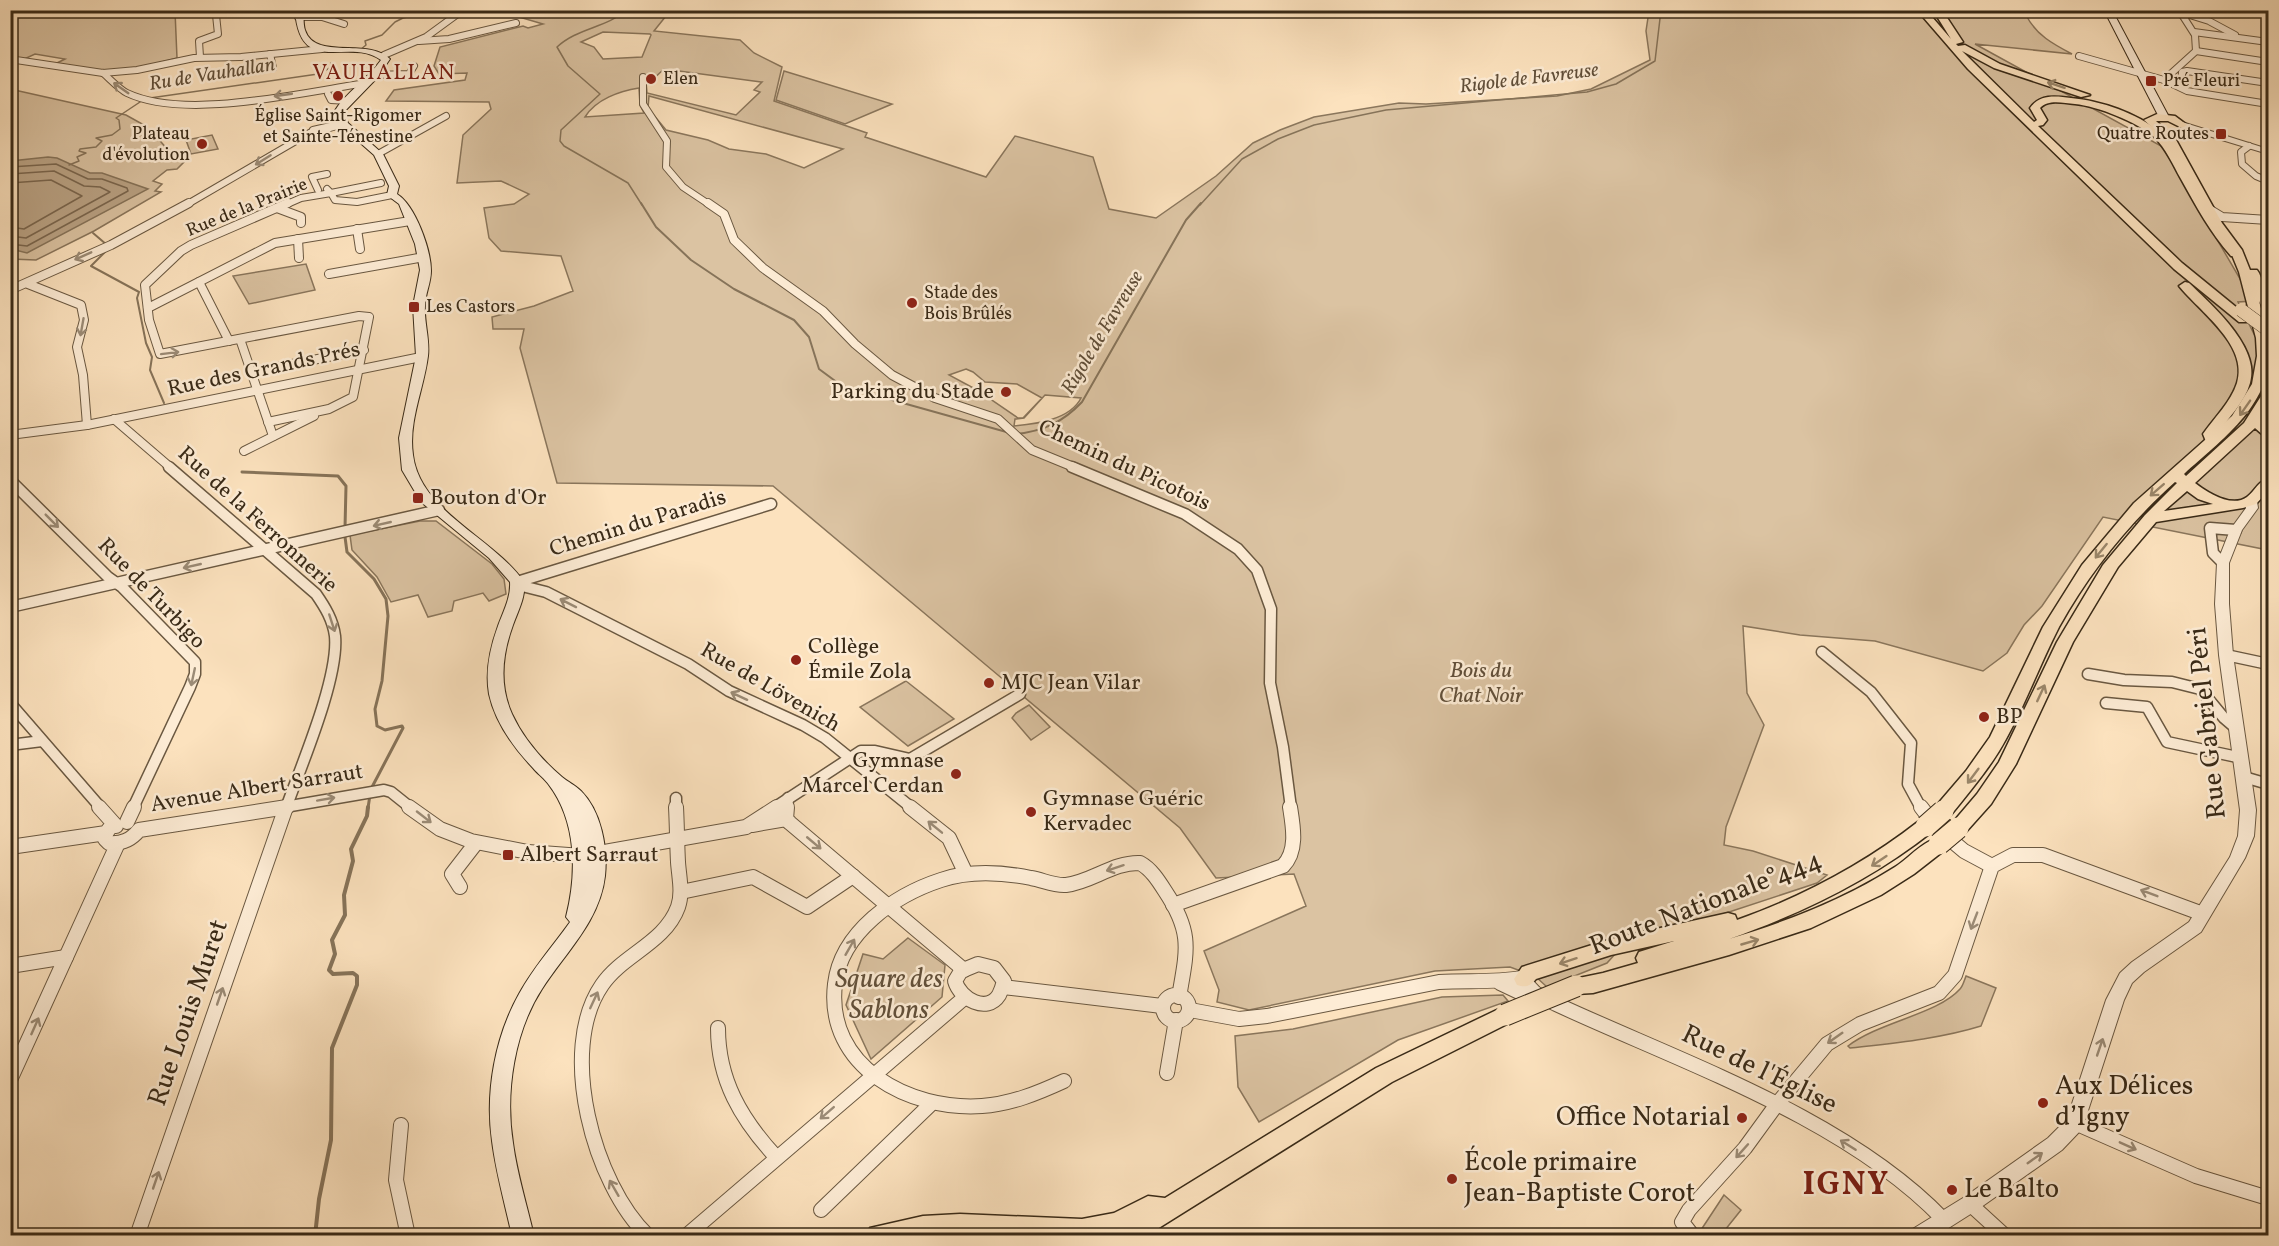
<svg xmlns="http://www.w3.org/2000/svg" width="2279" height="1246" viewBox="0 0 2279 1246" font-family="Vollkorn,serif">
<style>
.green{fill:#dbc3a2;stroke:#8a765c;stroke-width:1.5;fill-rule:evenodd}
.water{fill:#baa385;stroke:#867359;stroke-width:1.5}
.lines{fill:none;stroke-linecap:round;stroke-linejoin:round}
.shore{stroke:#7a664e;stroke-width:1.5}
.stream-far3{stroke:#867359;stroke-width:1.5}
.stream-far2{stroke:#867359;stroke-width:2}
.stream-far1{stroke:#867359;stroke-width:3}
.stream{stroke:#867359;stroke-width:4}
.minor-far3-casing{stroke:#6a5841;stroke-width:8}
.minor-far2-casing{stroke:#6a5841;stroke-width:10}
.minor-far1-casing{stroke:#6a5841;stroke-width:13}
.minor-casing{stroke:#6a5841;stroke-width:16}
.tertiary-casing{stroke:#6a5841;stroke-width:2}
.secondary-casing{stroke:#392a17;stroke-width:2}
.primary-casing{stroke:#392a17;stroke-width:3}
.trunk-casing{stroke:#392a17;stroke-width:3}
.minor-far3{stroke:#fdecd5;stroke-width:6}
.minor-far2{stroke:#fdecd5;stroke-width:8}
.minor-far1{stroke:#fdecd5;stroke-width:10}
.minor{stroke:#fdecd5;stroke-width:14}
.tertiary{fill:#fdecd5;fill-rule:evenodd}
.secondary{fill:#fdecd5;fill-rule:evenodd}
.primary{fill:#fce2be;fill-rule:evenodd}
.trunk{fill:#fce2be;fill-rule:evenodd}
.primary-bridge-casing{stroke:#392a17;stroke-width:23;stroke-linecap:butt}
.trunk-bridge-casing{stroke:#392a17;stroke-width:14;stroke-linecap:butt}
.primary-bridge{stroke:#fce2be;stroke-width:21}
.trunk-bridge{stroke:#fce2be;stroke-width:13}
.oneway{stroke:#9a866a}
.oneway2{stroke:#9b8b76}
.poi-dot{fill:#8f2418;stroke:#fdecd5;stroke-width:2}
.labels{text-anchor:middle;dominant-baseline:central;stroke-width:5;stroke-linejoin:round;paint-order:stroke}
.far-poi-label{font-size:18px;fill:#392a17;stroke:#fdecd5;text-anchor:start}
.far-street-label{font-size:18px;fill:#392a17;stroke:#fdecd5}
.far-water-label{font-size:20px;font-style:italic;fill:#604e38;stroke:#fdecd5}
.far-quarter-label{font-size:22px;letter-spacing:1.5px;fill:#7a1f14;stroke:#fdecd5}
.street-label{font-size:22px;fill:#392a17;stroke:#fdecd5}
.poi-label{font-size:22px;fill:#392a17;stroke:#fdecd5;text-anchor:start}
.park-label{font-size:22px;font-style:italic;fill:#62503a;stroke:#fdecd5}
.near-street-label{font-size:27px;fill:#392a17;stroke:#fdecd5}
.near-park-label{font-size:27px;font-style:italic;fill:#62503a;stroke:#fdecd5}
.near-poi-label{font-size:27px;fill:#392a17;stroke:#fdecd5;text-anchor:start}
.near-district-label{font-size:33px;font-weight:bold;letter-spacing:1.5px;fill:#7a1f14;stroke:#fdecd5}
</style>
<rect width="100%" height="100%" fill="#fce2be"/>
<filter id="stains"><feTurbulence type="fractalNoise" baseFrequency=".00333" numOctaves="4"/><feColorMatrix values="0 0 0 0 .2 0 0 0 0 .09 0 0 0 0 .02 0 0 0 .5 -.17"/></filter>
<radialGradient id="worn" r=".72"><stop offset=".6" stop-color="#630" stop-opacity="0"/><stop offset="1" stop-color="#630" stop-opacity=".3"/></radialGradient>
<g class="green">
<polygon points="11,11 175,11 177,58 135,69 103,72 55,64 65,59 35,54 20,61 11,60"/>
<path d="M 499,11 L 670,11 L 654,31 L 740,40 L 754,53 L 782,67 L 774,101 L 867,133 L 865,137 L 986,177 L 1015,136 L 1093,157 L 1109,209 L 1156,218 L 1216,176 L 1253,143 L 1280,130 L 1314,117 L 1399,103 L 1426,104 L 1557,96 L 1591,89 L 1650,60 L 1646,31 L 1649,11 L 2038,11 L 2026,15 C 2036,35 2053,44 2072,54 L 1975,44 L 2163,147 L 2253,301 L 2238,302 L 2254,334 L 2268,342 L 2268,550 L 2103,517 L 2042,606 L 2024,625 L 2007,653 L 1983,671 L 1875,641 L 1800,635 L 1743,626 L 1747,693 L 1764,725 L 1726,827 L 1724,845 L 1753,851 L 1827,875 L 1817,883 L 1723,914 L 1634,933 L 1607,963 L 1547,987 L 1536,977 L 1536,966 L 1518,970 L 1510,967 L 1435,971 L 1249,1010 L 1217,1002 L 1219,990 L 1204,951 L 1306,906 L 1294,874 L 1216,878 L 1180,828 L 773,486 L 557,483 L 520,348 L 524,329 L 493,329 L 492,317 L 534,306 L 573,291 L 561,256 L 501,251 L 489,238 L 484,208 L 514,204 L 529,194 L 501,181 L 457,183 L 463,135 L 491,109 L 489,102 L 386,101 L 394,90 L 465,80 L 467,73 L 439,74 L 434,66 L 440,47 L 523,26 L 528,28 L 543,24 ZM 603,32 L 650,34 L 651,35 L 642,57 L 603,59 L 594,47 L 581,42 ZM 664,69 L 761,82 L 762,82 L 754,90 L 760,92 L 736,115 L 647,93 L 646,82 L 651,81 ZM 639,88 L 640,105 L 644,113 L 585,117 C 596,99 620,91 639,88 ZM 649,96 L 843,149 L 804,168 L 766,154 L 729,149 L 708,140 L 666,130 L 648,108 ZM 966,369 L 973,372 L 985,382 L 1017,384 L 1042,398 L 1023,418 L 1018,418 L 977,390 L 949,375 ZM 1045,395 L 1081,398 C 1070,420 1035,424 1014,426 L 1015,419 L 1024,418 Z"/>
<polygon points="784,71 892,104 845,124 776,100"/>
<polygon points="10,89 126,115 144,125 136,135 154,134 176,159 186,160 177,169 167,170 153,181 162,184 155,191 161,192 94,231 36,260 11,259"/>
<polygon points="212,135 218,149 191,154 186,140"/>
<polygon points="306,264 315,290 249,304 233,276"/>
<polygon points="420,521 436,521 492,564 504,579 506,594 489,601 483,593 454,601 452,611 428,617 418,595 391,602 377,577 352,550 350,535"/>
<polygon points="906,681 954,719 908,746 860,707"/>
<polygon points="1029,705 1050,727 1031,740 1012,718 1016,713"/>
<polygon points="908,938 945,965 942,997 871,1059 846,1005 863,954 883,959"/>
<path d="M 1966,976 L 1996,988 L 1981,1026 C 1939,1039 1894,1043 1850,1048 L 1848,1046 C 1879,1022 1938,1014 1960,989 C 1963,986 1964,981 1966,976 Z"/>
<polygon points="1503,995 1508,1001 1398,1040 1259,1122 1238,1087 1235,1036 1293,1029 1442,997"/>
<polygon points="1724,1195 1741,1210 1721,1235 1701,1235 1699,1233"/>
</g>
<polygon class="water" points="48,157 57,158 90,173 102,173 148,189 27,253 11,249 11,161"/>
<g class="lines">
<g class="shore">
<polyline points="10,167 56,164 88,179 102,179 127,188 128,191 27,246 10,244"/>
<polyline points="10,174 54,171 84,186 100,187 110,192 26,238 10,236"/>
<polyline points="10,183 51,180 82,196 24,229 10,227"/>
</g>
<g class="stream-far3">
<path d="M 627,10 C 606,28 577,28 557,47 L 568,66 L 600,94 L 561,130 L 560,141 L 564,146 L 628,183 L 642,205"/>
<polyline points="360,50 366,45 365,41 382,35 395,22 403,18 436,10"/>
<polyline points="150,98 318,74 332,67 331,63"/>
<polyline points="69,165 79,161 77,157 86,153 79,151 80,149 96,147 102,141 96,138 112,135 120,129 119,120 116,118 143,100"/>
<polyline points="1200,205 1242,159 1278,139 1314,125 1386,110 1587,92 1616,84 1655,61 1661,10"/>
</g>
<g class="stream-far2">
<polyline points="641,203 656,227 691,260 734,289 794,320 809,337 819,369 842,386 1010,433"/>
<polyline points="93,233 107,245"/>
<polyline points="105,252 91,266 139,292 137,298 146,343 152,357 150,370 164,403"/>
<path d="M 1016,434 C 1044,431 1063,422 1082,402 L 1186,220 L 1201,203"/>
</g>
<g class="stream-far1">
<polyline points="242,472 338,476 346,486 345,528"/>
<polyline points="345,537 347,552 374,579 386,599 388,616 382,681 375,709 377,726 385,730 402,726 403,728 371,789"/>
<polyline points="368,808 370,795"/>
</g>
<polyline class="stream" points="315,1236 319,1199 331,1140 332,1048 357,985 357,976 353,973 333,974 329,970 335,954 332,940 345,915 344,895 353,861 351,849 367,816 368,807"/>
<g class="minor-far3-casing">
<g id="minor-far3">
<polyline points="2265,10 2268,14"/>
<polyline points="2180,12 2209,21 2235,35"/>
<polyline points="298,17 322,17 344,24"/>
<polyline points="2194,32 2268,42"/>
<polyline points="419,41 449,39 516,23"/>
<polyline points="2196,51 2268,62"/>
<polyline points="270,54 273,68"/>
<polyline points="384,55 426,37 463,10"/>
<polyline points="2079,56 2164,80 2187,91 2268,104"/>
<polyline points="200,57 199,41 218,34 216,15 213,10"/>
<polyline points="16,60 103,73 137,70 194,58 241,57 322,49"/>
<path d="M 103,73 C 110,79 119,89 127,93 C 186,121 302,92 367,83"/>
<polyline points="375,75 409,74 414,66"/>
<polyline points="643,77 643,104 667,141 666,167 683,187 710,205"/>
<polyline points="2164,80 2196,51 2195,35 2179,10"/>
<polyline points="2177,85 2181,84 2182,72 2187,71 2268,83"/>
<polyline points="328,94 331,100 348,101"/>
<polyline points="344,123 313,130 319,131 344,124"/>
<polyline points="2249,146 2241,152 2242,164 2256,176 2268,181"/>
<polyline points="378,154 446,116"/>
<polyline points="327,189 331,193 381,183"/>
<polyline points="318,190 312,177 327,174"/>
<polyline points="186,205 313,131"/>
<polyline points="285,205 301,198 331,193 335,200 357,202 392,195"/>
</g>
</g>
<g class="minor-far2-casing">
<g id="minor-far2">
<polyline points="708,203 724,214 734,240 763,268 823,311 855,344 892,375 935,398 998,419 1032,450 1076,468"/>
<polyline points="277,208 301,217 301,223"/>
<polyline points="2209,209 2222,217 2268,220"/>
<polyline points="357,229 360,249"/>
<polyline points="298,239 299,258"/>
<polyline points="329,274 424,257"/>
<polyline points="199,282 229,341"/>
<polyline points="28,284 81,305 84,320 77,347 83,375 87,425"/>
<polyline points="10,290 111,245 189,203"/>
<polyline points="148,308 275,243 410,221"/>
<polyline points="240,339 273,436"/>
<polyline points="251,372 364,350"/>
<polyline points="114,419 171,468"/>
<polyline points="268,422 329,409 353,397 369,317 359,316 160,354 149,320 145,285 181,251 191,245 288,203"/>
<polyline points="10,435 87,425 421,357"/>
<polyline points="244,451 314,416"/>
</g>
</g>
<g class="minor-far1-casing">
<g id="minor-far1">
<path d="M 169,467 L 316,594 C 325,607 333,620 335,636 C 339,678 301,766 286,808"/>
<polyline points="1072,467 1185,514 1238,549 1257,570 1271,609 1270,683 1283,747 1291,808"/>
<polyline points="10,480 108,577 122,587 195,662 195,674 190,687 133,808"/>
<polyline points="2223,563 2213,553 2210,528 2236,530"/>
<polyline points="517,582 771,504"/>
<polyline points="518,585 546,592 688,664 729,691 803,725 825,738 912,808"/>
<polyline points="10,607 439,510"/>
<polyline points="1822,652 1871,692 1911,743 1908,784 1921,808"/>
<polyline points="2226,655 2268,664"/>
<polyline points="2088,674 2124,680 2172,682 2200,689 2224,718 2238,730"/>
<polyline points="10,703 101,808"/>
<polyline points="2106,703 2147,707 2167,742 2242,758"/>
<polyline points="10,745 42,741"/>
<polyline points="2244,777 2268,784"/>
<polyline points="676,798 676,808"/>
<polyline points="279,808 384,790 391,792 411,808"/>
<polyline points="774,808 861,751 875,751 910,759 1020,694"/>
<polyline points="787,808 788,798"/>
</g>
</g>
<g class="minor-casing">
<g id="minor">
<polyline points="99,807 116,826"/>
<polyline points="409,807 440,829 471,841 528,852 582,856 746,827 777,807"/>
<polyline points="787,807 786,819 790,823 964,970"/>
<polyline points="910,807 949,838 966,874"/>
<polyline points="1921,807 1934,824"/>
<polyline points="127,822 134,807"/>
<polyline points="752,825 786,819"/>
<path d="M 106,833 L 105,839 L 109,843 C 122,844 131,840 139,830 L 287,807"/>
<polyline points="1945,835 1964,851 1992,866"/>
<polyline points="10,847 106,833 109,829"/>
<polyline points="460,887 452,874 476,843"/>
<polyline points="681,892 753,877 807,907 853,876"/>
<path d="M 1173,905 L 1283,866 C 1298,851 1293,826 1290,807"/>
<path d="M 978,964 L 994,968 L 1004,981 C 1003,985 1001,991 999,995 C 987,1014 960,999 955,981 L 961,971 Z"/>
<polyline points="10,966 66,957"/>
<polyline points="1500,983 1519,992 1535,993"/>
<polyline points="1003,987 1162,1006"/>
<circle cx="1176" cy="1008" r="13"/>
<path d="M 1190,1010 L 1239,1019 L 1267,1016 L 1439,982 C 1467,980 1494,983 1521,978 L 1535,993 L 1556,1004 C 1681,1062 1846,1118 1943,1219"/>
<path d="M 718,1028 C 718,1080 741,1119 776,1157"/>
<polyline points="1167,1073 1176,1020"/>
<polyline points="10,1080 118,843"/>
<path d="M 1064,1081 C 1038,1093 1011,1104 982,1106 C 910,1111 825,1067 835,984 C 841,932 895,895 941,880 C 970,870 1001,872 1031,878 C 1043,880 1054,886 1066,885 C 1092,882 1113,862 1140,863 C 1151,869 1158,880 1165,891 C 1193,933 1187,950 1179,997"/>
<polyline points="2075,1123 2196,1176 2268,1198"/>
<polyline points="401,1125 396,1180 408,1236"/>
<polyline points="1970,1204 2005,1236"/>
<polyline points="821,1210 932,1103"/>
<polyline points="137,1236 286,807"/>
<path d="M 648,1236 C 594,1185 557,1050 602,985 C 622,955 665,943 678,907 C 683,893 679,877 678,862 C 677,843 677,825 676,807"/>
<polyline points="686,1236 963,999"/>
<polyline points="1693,1236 1682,1222 1689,1210 1745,1148 1777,1104 1827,1044 1860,1024 1939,993 1955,975 1992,866 2013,855 2043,855 2203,914"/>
</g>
</g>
<g class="tertiary-casing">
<g id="tertiary">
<polygon points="2182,122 2268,149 2268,154 2179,127 2178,125"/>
<polygon points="2251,497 2257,501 2258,508 2242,530 2229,563 2229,604 2233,655 2256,810 2254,836 2245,858 2201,932 2144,972 2132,983 2124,1000 2082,1129 2062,1150 1977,1210 1936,1236 1908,1236 1911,1230 1963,1198 2048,1138 2067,1119 2106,1000 2120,973 2132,962 2189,922 2230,857 2238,836 2240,810 2219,655 2215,604 2217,563 2230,530 2246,508 2245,501"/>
</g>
</g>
<g class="secondary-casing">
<g id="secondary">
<path d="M 295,10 L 303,10 C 304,16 303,24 305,30 C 315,61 368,37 390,59 L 377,78 L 344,112 L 348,123 L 383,154 L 399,186 L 397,194 C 415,205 431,249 431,271 C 431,283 425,294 425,306 C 424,323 430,339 428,356 C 424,389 408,421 413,455 C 420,512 493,537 524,582 C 526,597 518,611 513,625 C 502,655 499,685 512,714 C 523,738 542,760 562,777 C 568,782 575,785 581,791 C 601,811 608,847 605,876 C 600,921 565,953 542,989 C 514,1032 505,1093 513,1143 C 517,1174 527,1205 534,1236 L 512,1236 C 505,1204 496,1173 492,1141 C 485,1092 495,1037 519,994 C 533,968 553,946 570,922 L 566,917 C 577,874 577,822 549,785 C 545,779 538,774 533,768 C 514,748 495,722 489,694 C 485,671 490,648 498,626 C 503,612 511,598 510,582 L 489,558 L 421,502 L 402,470 L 399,438 L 416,356 L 413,306 L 420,270 L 415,244 L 399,204 L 387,195 L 389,186 L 374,155 L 341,126 L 334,112 C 346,92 368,79 381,60 C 348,36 300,79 295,10 Z"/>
<polygon points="2104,10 2112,10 2169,117 2167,119 2159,117"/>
</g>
</g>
<g class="primary-casing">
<g id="primary">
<path d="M 2157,114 L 2175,116 L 2187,125 L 2182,128 L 2168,121 L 2156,121 L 2175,138 L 2222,223 L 2242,250 L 2250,270 L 2257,270 L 2259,273 L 2268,295 L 2268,312 L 2264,311 L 2259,301 C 2262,313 2266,325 2268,337 C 2279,399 2225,437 2184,474 L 2186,476 L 2244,423 L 2263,393 L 2268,392 L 2268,406 L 2263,415 L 2268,426 L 2268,436 L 2263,435 L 2255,428 L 2195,483 C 2208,493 2232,508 2247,497 C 2255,491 2258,481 2268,479 L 2268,491 L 2256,504 L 2243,508 L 2156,522 L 2118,567 L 2073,642 L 2016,764 L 1991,804 L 1965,833 L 1958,835 L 1951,833 L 1948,828 L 1977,794 L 1999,762 L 2057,642 L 2103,565 L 2145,515 L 2177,483 L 2175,482 C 2129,523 2089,573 2059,627 C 2040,664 2026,703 2006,739 C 1991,767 1970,791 1950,816 L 1943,818 L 1936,816 L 1934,811 L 1936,806 L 1966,771 L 1990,737 L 2043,627 L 2082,565 L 2134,503 L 2232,416 L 2252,384 L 2257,356 L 2256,338 L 2239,272 L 2230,250 L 2211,224 L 2166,140 L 2144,120 ZM 2187,491 L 2198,499 L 2213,504 L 2164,511 Z"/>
<path d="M 1926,819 L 1933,821 L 1936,826 L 1933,831 C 1871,880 1803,913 1729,939 C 1788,921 1843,900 1895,867 C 1910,858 1928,834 1946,839 L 1949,844 L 1946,849 L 1914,874 L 1881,895 L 1811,928 L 1729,955 L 1593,993 L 1576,994 L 1569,992 L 1565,986 L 1569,980 L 1603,973 L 1638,963 L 1636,958 L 1639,952 L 1674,941 L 1611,955 L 1536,979 C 1530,986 1526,988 1517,985 L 1514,979 L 1522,967 L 1611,939 L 1728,913 L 1735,915 L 1737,920 C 1804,896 1864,864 1919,821 Z"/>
<polygon points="1505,1006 1513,1009 1516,1015 1513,1021 1392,1082 1146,1236 867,1236 870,1228 923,1216 960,1214 1082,1219 1114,1213 1148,1196 1165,1198 1376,1068"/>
</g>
</g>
<g class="trunk-casing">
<g id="trunk">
<path d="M 1917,10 L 1926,10 L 1951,39 L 1933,10 L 1942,10 L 1963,42 L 1956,44 L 1958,46 L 1965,45 L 2000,64 L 2090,95 L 2081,97 L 1994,68 L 1962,51 L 2034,122 L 2037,120 L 2030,108 C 2040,94 2055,96 2071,98 C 2102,101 2136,113 2160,132 C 2183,149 2205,203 2220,229 C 2226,238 2235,245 2241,253 L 2239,256 L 2231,256 C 2210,232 2196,206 2181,179 C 2173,165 2166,148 2154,137 C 2137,122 2097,106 2075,104 C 2063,103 2048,99 2040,108 L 2047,120 L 2043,125 L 2038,126 L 2182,263 L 2247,316 L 2249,319 L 2247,322 L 2239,322 L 2174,269 L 1968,69 Z"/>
<path d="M 2185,282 L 2189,283 C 2212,305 2261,348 2250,383 C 2245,402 2228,418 2217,434 L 2219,441 L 2212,445 L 2207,444 L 2203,434 C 2214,418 2231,402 2237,383 C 2249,345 2199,311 2179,286 Z"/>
</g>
</g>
<use href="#minor-far3" class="minor-far3"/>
<use href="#minor-far2" class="minor-far2"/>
<use href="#minor-far1" class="minor-far1"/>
<use href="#minor" class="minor"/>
<use href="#tertiary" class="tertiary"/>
<use href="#secondary" class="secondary"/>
<use href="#primary" class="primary"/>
<use href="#trunk" class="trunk"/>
<g class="primary-bridge-casing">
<g id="primary-bridge">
<polyline points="1926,826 1943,811"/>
<polyline points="1939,844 1958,828"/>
<polyline points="1505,1015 1576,986"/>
</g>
</g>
<g class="trunk-bridge-casing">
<polyline id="trunk-bridge" points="2241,310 2268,330"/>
</g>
<use href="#primary-bridge" class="primary-bridge"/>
<use href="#trunk-bridge" class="trunk-bridge"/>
</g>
<defs><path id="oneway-shaft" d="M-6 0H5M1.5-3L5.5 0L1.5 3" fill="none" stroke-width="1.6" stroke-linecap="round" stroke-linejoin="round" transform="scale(1.5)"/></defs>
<g class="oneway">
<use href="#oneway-shaft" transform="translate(2056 85) rotate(-162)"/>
<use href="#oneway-shaft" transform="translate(2245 408) rotate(125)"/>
<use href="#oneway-shaft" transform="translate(2157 490) rotate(139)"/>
<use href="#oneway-shaft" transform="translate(2101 551) rotate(129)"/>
<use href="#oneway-shaft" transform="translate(2041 693) rotate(-65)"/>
<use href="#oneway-shaft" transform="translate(1973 776) rotate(127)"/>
<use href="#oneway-shaft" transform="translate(1879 861) rotate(146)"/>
<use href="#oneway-shaft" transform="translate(1750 942) rotate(-16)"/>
<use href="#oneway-shaft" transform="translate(1568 961) rotate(162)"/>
</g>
<g class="oneway2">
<use href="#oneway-shaft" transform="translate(121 88) rotate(-145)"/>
<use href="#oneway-shaft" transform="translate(283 95) rotate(172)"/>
<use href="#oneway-shaft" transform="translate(263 160) rotate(148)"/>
<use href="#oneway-shaft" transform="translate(83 256) rotate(156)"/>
<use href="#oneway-shaft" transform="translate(82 327) rotate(100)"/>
<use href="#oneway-shaft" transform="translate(170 353) rotate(-7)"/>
<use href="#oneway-shaft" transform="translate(52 521) rotate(45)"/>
<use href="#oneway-shaft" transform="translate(382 524) rotate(167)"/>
<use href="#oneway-shaft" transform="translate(192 566) rotate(167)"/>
<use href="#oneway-shaft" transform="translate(568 603) rotate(-153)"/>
<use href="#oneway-shaft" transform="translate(332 623) rotate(72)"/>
<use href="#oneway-shaft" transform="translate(193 677) rotate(102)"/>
<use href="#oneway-shaft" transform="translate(739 696) rotate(-155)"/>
<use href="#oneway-shaft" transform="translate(326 799) rotate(-10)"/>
<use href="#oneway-shaft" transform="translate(424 817) rotate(38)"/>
<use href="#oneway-shaft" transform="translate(935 827) rotate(-141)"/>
<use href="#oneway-shaft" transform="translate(814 843) rotate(40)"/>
<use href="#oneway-shaft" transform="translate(1115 868) rotate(162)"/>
<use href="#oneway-shaft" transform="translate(2149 893) rotate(-159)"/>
<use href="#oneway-shaft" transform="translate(1974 921) rotate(111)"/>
<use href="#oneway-shaft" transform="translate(850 947) rotate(-60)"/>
<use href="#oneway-shaft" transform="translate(220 996) rotate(-71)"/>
<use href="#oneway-shaft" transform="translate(594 1000) rotate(-65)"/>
<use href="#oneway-shaft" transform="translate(35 1026) rotate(-66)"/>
<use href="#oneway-shaft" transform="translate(1835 1038) rotate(145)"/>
<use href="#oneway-shaft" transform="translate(2100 1047) rotate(-71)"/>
<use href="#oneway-shaft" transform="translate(827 1113) rotate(139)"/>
<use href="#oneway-shaft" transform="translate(1848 1145) rotate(-148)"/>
<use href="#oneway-shaft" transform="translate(2128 1146) rotate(24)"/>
<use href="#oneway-shaft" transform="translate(1742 1151) rotate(132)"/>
<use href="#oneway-shaft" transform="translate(2035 1158) rotate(-35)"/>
<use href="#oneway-shaft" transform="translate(156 1180) rotate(-71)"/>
<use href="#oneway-shaft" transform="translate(614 1188) rotate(-120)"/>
</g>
<g class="poi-dot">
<circle cx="651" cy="79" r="6"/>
<rect x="2145" y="75" width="12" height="12" rx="3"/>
<circle cx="338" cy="96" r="6"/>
<rect x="2215" y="128" width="12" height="12" rx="3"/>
<circle cx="202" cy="144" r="6"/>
<circle cx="912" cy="303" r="6"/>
<rect x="408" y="301" width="12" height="12" rx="3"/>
<circle cx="1006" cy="392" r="6"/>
<rect x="412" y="492" width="12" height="12" rx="3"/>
<circle cx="796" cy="660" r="6"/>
<circle cx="989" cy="683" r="6"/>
<circle cx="1984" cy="717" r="6"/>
<circle cx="956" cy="774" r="6"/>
<circle cx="1031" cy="812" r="6"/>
<rect x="502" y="849" width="12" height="12" rx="3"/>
<circle cx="2043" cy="1103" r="6"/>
<circle cx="1742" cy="1118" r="6"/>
<circle cx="1452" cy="1179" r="6"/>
<circle cx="1952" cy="1190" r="6"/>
</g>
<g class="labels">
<g class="far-poi-label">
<text x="663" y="79">Elen</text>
<text x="2163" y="81">Pré Fleuri</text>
<text x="338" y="116" text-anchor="middle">Église Saint-Rigomer<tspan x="338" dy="21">et Sainte-Ténestine</tspan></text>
<text x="190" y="134" text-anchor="end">Plateau<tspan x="190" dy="21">d'évolution</tspan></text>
<text x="2209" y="134" text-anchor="end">Quatre Routes</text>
<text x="924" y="293">Stade des<tspan x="924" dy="21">Bois Brûlés</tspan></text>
<text x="426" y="307">Les Castors</text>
</g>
<g class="far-street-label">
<text transform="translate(247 208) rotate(-22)">Rue de la Prairie</text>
</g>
<g class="far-water-label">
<text transform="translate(212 75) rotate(-9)">Ru de Vauhallan</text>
<text transform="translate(1529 79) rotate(-7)">Rigole de Favreuse</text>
<text transform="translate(1103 333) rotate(-59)">Rigole de Favreuse</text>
</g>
<g class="far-quarter-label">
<text x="384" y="73">VAUHALLAN</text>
</g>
<g class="street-label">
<text transform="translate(264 370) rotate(-12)">Rue des Grands Prés</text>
<text transform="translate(1124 466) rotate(25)">Chemin du Picotois</text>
<text transform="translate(257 520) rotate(42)">Rue de la Ferronnerie</text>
<text transform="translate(638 524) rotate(-17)">Chemin du Paradis</text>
<text transform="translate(151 594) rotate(46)">Rue de Turbigo</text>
<text transform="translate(770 688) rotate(30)">Rue de Lövenich</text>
<text transform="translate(257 789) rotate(-9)">Avenue Albert Sarraut</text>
</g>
<g class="poi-label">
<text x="994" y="392" text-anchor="end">Parking du Stade</text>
<text x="430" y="498">Bouton d'Or</text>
<text x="808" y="647">Collège<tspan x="808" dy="25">Émile Zola</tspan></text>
<text x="1001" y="683">MJC Jean Vilar</text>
<text x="1996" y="717">BP</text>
<text x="944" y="761" text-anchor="end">Gymnase<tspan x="944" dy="25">Marcel Cerdan</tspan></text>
<text x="1043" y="799">Gymnase Guéric<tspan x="1043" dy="25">Kervadec</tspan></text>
<text x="520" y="855">Albert Sarraut</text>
</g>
<g class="park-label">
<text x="1481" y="671">Bois du<tspan x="1481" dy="25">Chat Noir</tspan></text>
</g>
<g class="near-street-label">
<text transform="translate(2208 723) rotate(-96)">Rue Gabriel Péri</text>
<text transform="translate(1706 904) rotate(-21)">Route Nationale°444</text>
<text transform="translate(189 1013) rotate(-71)">Rue Louis Muret</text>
<text transform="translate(1759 1070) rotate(26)">Rue de l'Église</text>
</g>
<g class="near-park-label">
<text x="889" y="980">Square des<tspan x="889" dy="31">Sablons</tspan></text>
</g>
<g class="near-poi-label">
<text x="2055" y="1087">Aux Délices<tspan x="2055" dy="31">d’Igny</tspan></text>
<text x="1730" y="1118" text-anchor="end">Office Notarial</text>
<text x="1464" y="1163">École primaire<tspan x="1464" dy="31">Jean-Baptiste Corot</tspan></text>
<text x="1964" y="1190">Le Balto</text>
</g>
<g class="near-district-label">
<text x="1846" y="1186">IGNY</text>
</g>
</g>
<rect width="2279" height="1246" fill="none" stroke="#fce2be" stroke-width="36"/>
<rect x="12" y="12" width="2255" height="1222" fill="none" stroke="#392a17" stroke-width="3"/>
<rect x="18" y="18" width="2243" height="1210" fill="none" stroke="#392a17" stroke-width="1.5"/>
<rect width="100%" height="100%" filter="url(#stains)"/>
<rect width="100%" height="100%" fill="url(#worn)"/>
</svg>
